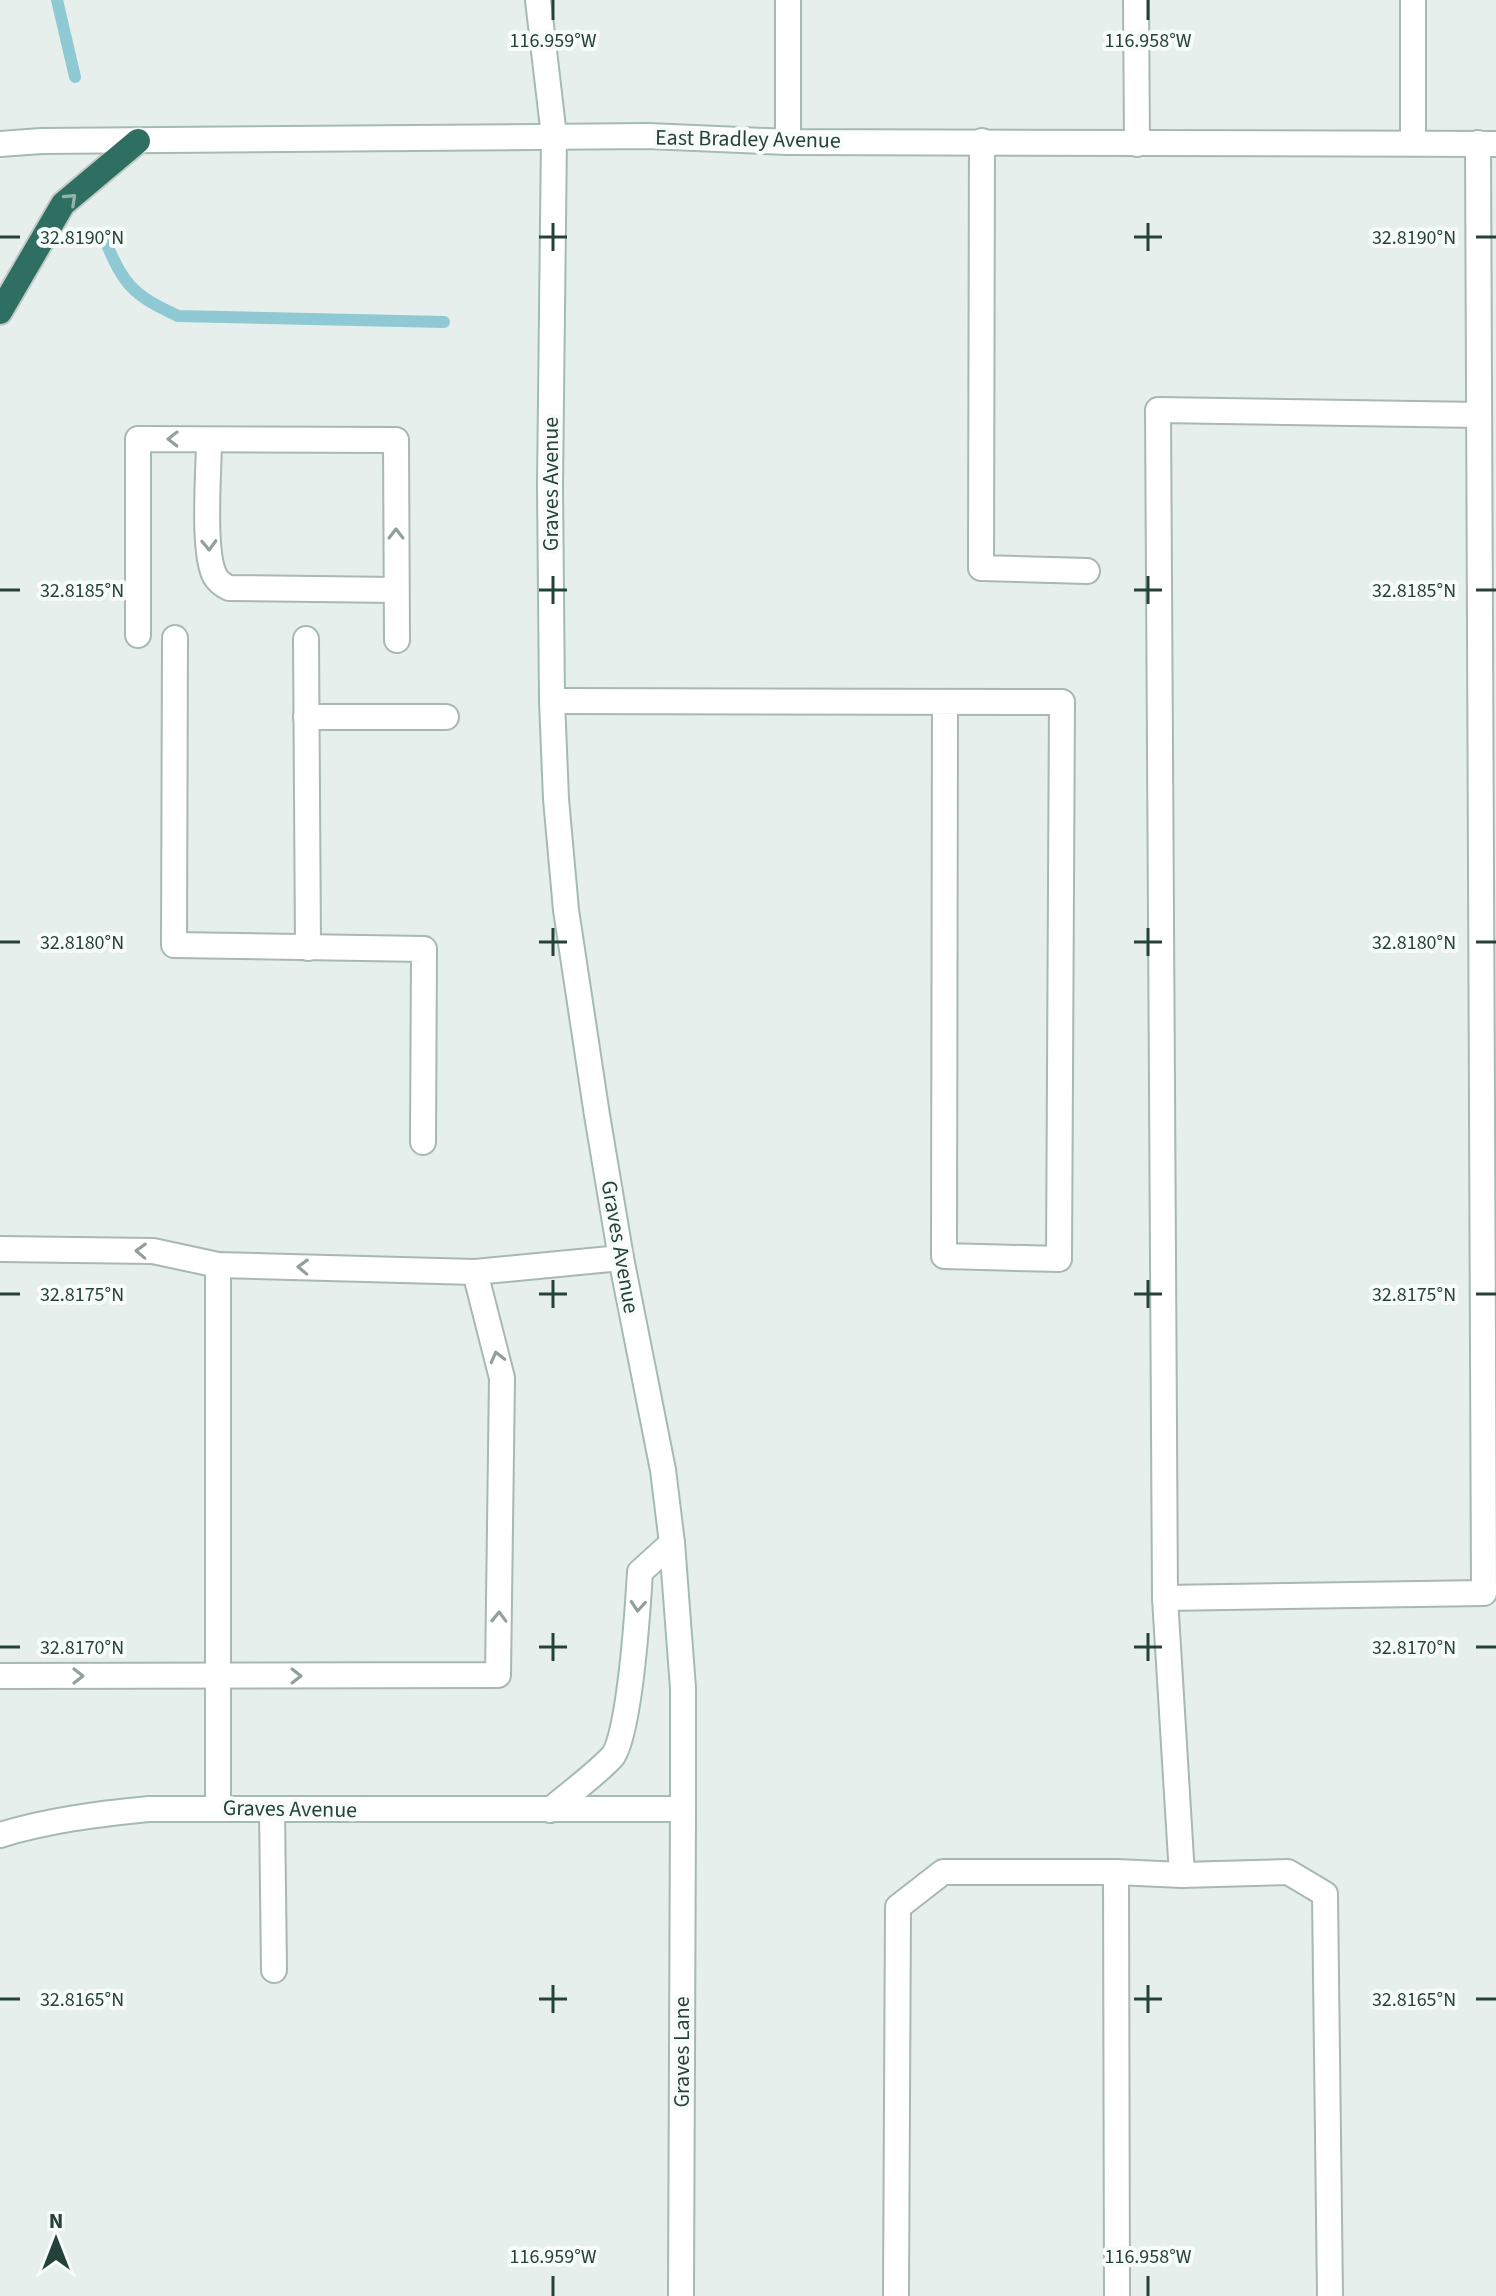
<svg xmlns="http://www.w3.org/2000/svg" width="1496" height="2296" viewBox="0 0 1496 2296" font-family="'Source Sans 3',sans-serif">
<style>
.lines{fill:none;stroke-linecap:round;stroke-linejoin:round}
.stream{stroke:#8ec9d4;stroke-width:12}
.service-casing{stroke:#a8b8b2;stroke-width:28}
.minor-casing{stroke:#a8b8b2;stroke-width:28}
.secondary-casing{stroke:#a4bbb3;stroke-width:28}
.motorway-casing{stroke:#c2cac8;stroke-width:28}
.service{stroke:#fff;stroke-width:24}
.minor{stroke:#fff;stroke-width:24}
.secondary{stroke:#fff;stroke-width:24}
.motorway{stroke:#2f6f62;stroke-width:24}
.oneway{stroke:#93b5ae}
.oneway2{stroke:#92a09c}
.ticks{fill:none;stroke:#24423a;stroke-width:3}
.labels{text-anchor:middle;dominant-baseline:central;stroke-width:8;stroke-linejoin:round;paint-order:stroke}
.street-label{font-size:22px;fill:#24423a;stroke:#f7fbf9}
.ticks-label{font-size:20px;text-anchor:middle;fill:#24423a;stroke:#f7fbf9;stroke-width:8;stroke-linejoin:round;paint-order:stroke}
</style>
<rect width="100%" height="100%" fill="#e6efeb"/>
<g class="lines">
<g class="stream">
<polyline points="57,0 75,77"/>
<path d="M 104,238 C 124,285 131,294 178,316 L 444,322"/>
</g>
<g class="service-casing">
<g id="service">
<polyline points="788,0 788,142"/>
<polyline points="1136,0 1137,144"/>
<polyline points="982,141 981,568 1087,571"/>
<polyline points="1413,143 1413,0"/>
<path d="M 209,440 C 209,470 202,552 215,576 C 218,582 223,585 229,588 L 396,590"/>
<polyline points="138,635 138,439 396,440 397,640"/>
<polyline points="175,638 174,945 424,949 423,1142"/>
<polyline points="306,639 308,948"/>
<polyline points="552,701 1062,702 1059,1259 944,1256 945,702"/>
<polyline points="306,717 446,717"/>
<polyline points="0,1249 153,1251 218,1265 475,1272 502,1378 498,1675 0,1676"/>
<polyline points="218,1265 218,1808"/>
<polyline points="475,1272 621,1258"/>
<polyline points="1165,1598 1484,1593 1478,143"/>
<polyline points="272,1810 274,1970"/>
<polyline points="1116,1872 1117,2296"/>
<polyline points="1182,1875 1165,1598 1158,410 1479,415"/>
<polyline points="896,2296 898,1907 943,1872 1116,1872 1182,1875 1288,1872 1325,1894 1330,2296"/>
</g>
</g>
<g class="minor-casing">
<polyline id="minor" points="681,2296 683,1809"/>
</g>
<g class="secondary-casing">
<g id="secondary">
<polyline points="0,144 41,141 648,136 788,142 1496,144"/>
<path d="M 550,1810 C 570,1793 594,1776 612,1757 C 630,1737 638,1605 640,1572 L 672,1543"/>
<path d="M 0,1835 C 49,1820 98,1814 149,1809 L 683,1809 L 683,1688 L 672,1543 L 663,1470 L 621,1258 L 597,1115 L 566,910 L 556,799 L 552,701 L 550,486 L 554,136 L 538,0"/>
</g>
</g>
<g class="motorway-casing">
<polyline id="motorway" points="0,312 63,204 138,141"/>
</g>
<use href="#service" class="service"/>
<use href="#minor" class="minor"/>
<use href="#secondary" class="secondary"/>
<use href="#motorway" class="motorway"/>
</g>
<defs><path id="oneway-chevron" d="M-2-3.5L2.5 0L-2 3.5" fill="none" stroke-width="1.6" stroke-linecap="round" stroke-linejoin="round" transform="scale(2)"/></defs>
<use class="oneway" href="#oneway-chevron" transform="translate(71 199) rotate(-43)"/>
<g class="oneway2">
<use href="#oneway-chevron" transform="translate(173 439) rotate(-179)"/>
<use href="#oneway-chevron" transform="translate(396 534) rotate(-90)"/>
<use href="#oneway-chevron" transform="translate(209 545) rotate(88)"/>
<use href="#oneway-chevron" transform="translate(141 1251) rotate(-178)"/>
<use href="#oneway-chevron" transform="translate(303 1267) rotate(-178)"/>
<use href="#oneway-chevron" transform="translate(497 1357) rotate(-104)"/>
<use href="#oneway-chevron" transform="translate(638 1606) rotate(94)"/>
<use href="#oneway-chevron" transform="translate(499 1617) rotate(-89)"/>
<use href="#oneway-chevron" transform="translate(78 1676)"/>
<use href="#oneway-chevron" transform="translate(296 1676)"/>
</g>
<path class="ticks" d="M 553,0 L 553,20M 1148,0 L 1148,20M 553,223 L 553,251M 1148,223 L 1148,251M 0,237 L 20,237M 539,237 L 567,237M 1134,237 L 1162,237M 1476,237 L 1496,237M 553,576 L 553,604M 1148,576 L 1148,604M 0,590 L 20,590M 539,590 L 567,590M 1134,590 L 1162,590M 1476,590 L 1496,590M 553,928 L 553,956M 1148,928 L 1148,956M 0,942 L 20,942M 539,942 L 567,942M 1134,942 L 1162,942M 1476,942 L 1496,942M 553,1280 L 553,1308M 1148,1280 L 1148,1308M 0,1294 L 20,1294M 539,1294 L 567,1294M 1134,1294 L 1162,1294M 1476,1294 L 1496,1294M 553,1633 L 553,1661M 1148,1633 L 1148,1661M 0,1647 L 20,1647M 539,1647 L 567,1647M 1134,1647 L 1162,1647M 1476,1647 L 1496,1647M 553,1985 L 553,2013M 1148,1985 L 1148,2013M 0,1999 L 20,1999M 539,1999 L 567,1999M 1134,1999 L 1162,1999M 1476,1999 L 1496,1999M 553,2276 L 553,2296M 1148,2276 L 1148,2296"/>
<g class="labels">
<g class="street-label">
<text transform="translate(748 139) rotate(1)">East Bradley Avenue</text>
<text transform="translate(551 484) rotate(-90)">Graves Avenue</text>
<text transform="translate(620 1247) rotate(80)">Graves Avenue</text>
<text transform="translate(290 1809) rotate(1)">Graves Avenue</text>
<text transform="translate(682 2052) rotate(-90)">Graves Lane</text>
</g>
</g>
<g class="ticks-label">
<text x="553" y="47">116.959°W</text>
<text x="1148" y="47">116.958°W</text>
<text x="82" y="244">32.8190°N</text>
<text x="1414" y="244">32.8190°N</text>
<text x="82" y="597">32.8185°N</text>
<text x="1414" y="597">32.8185°N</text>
<text x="82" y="949">32.8180°N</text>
<text x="1414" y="949">32.8180°N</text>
<text x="82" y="1301">32.8175°N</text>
<text x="1414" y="1301">32.8175°N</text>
<text x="82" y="1654">32.8170°N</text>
<text x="1414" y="1654">32.8170°N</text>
<text x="82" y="2006">32.8165°N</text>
<text x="1414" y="2006">32.8165°N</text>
<text x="553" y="2263">116.959°W</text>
<text x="1148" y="2263">116.958°W</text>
</g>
<g transform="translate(56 2240)" stroke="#f7fbf9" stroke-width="6" paint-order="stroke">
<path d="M0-6L14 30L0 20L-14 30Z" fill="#24423a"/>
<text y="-12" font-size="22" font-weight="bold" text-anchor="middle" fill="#24423a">N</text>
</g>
</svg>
